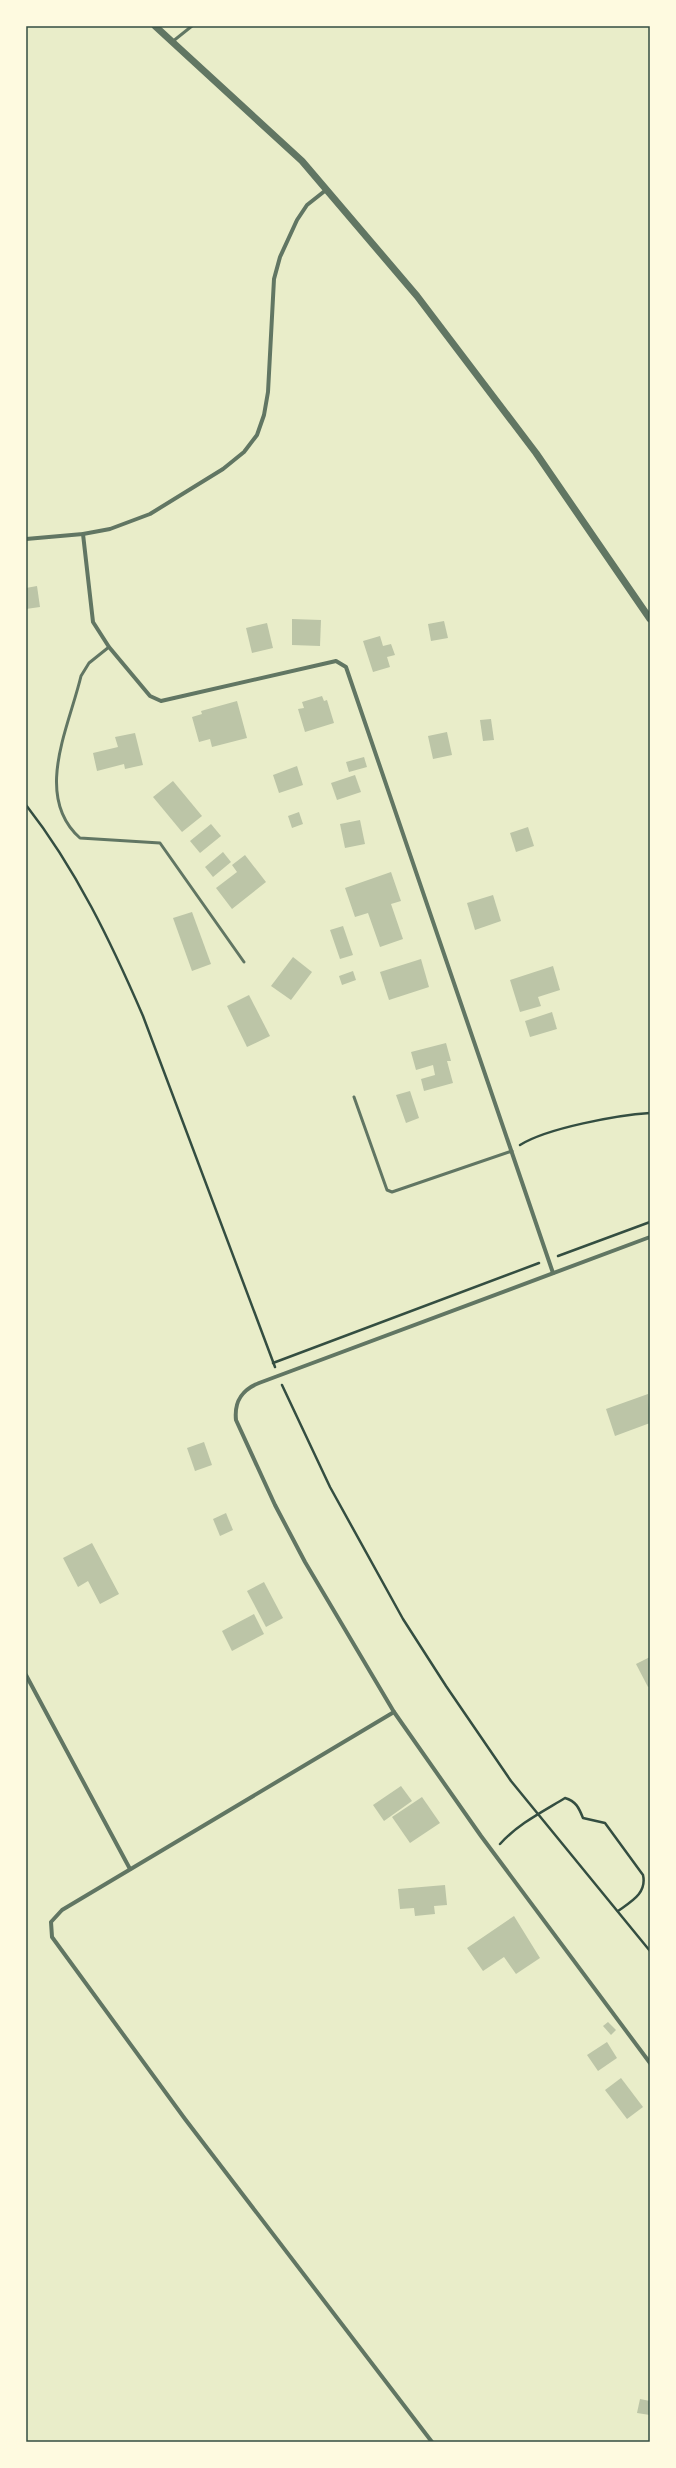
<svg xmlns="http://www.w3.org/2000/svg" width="676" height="2468" viewBox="0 0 676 2468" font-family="Helvetica,sans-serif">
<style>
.building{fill:#bcc5a7}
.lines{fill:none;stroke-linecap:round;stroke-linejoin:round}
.path{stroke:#344e41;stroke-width:2.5}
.service{stroke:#617663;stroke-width:3}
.minor{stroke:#617663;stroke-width:4}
.tertiary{stroke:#617663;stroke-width:7}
.neatline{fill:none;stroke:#344e41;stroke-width:1.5}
</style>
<rect width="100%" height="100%" fill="#e9edc9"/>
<g class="building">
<polygon points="37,586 40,607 26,609 26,588"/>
<polygon points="292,619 321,620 320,646 292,645"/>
<polygon points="444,621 448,638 431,641 428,624"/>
<polygon points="267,623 273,648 252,653 246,628"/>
<polygon points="380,636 383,646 391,644 395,655 387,657 390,667 373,672 363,641"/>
<polygon points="322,696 324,701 327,700 334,723 305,732 298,709 304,708 302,702"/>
<polygon points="237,701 247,738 212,747 210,739 199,742 192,717 202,714 201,711"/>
<polygon points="491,719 494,740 483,741 480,720"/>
<polygon points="447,732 452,755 433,759 428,736"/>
<polygon points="135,733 143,765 125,769 124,764 97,771 93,753 118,747 115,737"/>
<polygon points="364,757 367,767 349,772 346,762"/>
<polygon points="297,766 303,785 279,793 273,775"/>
<polygon points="355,775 361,792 337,800 331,783"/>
<polygon points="173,781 202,816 182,832 153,797"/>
<polygon points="299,812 303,824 292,828 288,816"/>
<polygon points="360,820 365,844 345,848 340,824"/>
<polygon points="211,824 221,836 200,853 190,841"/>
<polygon points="528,827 534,846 516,852 510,833"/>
<polygon points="223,852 231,862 213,877 205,867"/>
<polygon points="245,855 266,882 232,909 216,888 237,872 232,865"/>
<polygon points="391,872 401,901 391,904 403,939 380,947 368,913 355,917 345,888"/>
<polygon points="493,895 501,921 475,930 467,903"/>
<polygon points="192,912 211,964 192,971 173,918"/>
<polygon points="343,926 353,955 340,959 330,930"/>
<polygon points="293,957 312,972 291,1000 271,986"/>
<polygon points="421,959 429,987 389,1000 380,972"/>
<polygon points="553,966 560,990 538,997 541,1006 520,1012 510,980"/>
<polygon points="353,971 356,980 342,985 339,976"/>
<polygon points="249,995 270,1036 247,1047 227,1006"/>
<polygon points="552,1012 557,1029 530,1037 525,1021"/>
<polygon points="446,1043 451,1061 447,1061 453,1083 424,1091 421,1079 435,1075 433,1065 416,1070 411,1052"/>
<polygon points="410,1091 419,1118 406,1123 396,1095"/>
<polygon points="648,1394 650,1423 615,1436 606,1409"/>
<polygon points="204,1442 212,1465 195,1471 187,1448"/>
<polygon points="226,1513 233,1530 220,1536 213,1519"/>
<polygon points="92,1543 119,1594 100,1604 88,1581 78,1587 63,1558"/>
<polygon points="264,1582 283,1618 266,1627 247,1591"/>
<polygon points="254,1614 264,1634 232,1651 222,1631"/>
<polygon points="650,1657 650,1686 648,1687 636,1664"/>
<polygon points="401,1786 412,1801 384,1821 373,1805"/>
<polygon points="422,1797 440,1823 410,1843 392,1817"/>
<polygon points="445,1885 447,1905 434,1906 435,1914 415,1916 414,1908 400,1909 398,1889"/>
<polygon points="514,1916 540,1958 516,1974 504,1957 483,1971 467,1948"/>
<polygon points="608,2022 616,2030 611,2035 603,2026"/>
<polygon points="607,2042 617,2058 598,2071 587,2055"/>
<polygon points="621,2078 643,2107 627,2119 605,2090"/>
<polygon points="640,2399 650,2401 650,2415 637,2413"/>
</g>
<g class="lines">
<g class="path">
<path d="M 26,805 C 76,869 111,942 143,1016 L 275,1367"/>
<path d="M 520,1145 C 547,1128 618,1115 650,1113"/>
<polyline points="558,1256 650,1222"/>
<polyline points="273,1363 539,1263"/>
<polyline points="282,1385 330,1487 403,1619 446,1686 511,1781 650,1951"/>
<path d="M 500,1844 C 518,1824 542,1812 565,1798 C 576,1801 579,1808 583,1818 L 605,1823 L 643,1875 C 647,1893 632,1901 618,1911"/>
</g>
<g class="service">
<polyline points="172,42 192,26"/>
<path d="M 109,647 L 89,663 L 81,676 C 69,727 33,796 80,838 L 160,843 L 244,962"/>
<polyline points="354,1097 387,1190 392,1192 512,1151"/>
</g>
<g class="minor">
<polyline points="83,534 93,622 109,647 150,696 161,701 336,661 346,667 553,1273"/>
<polyline points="26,539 83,534 110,529 150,514 223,469 244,452 257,435 264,415 268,392 274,279 280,257 297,220 307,205 326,190"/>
<path d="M 650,1237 L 259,1383 C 242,1390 234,1401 236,1420 L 275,1505 L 305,1562 L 394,1712 L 481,1836 L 650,2063"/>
<polyline points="26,1675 130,1869"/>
<polyline points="394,1712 62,1910 51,1922 52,1937 185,2119 432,2442"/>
</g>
<polyline class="tertiary" points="155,26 302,161 417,296 536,453 650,619"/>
</g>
<rect width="676" height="2468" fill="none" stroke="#fefae0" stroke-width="54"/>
<rect x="27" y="27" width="622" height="2414" class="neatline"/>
</svg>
